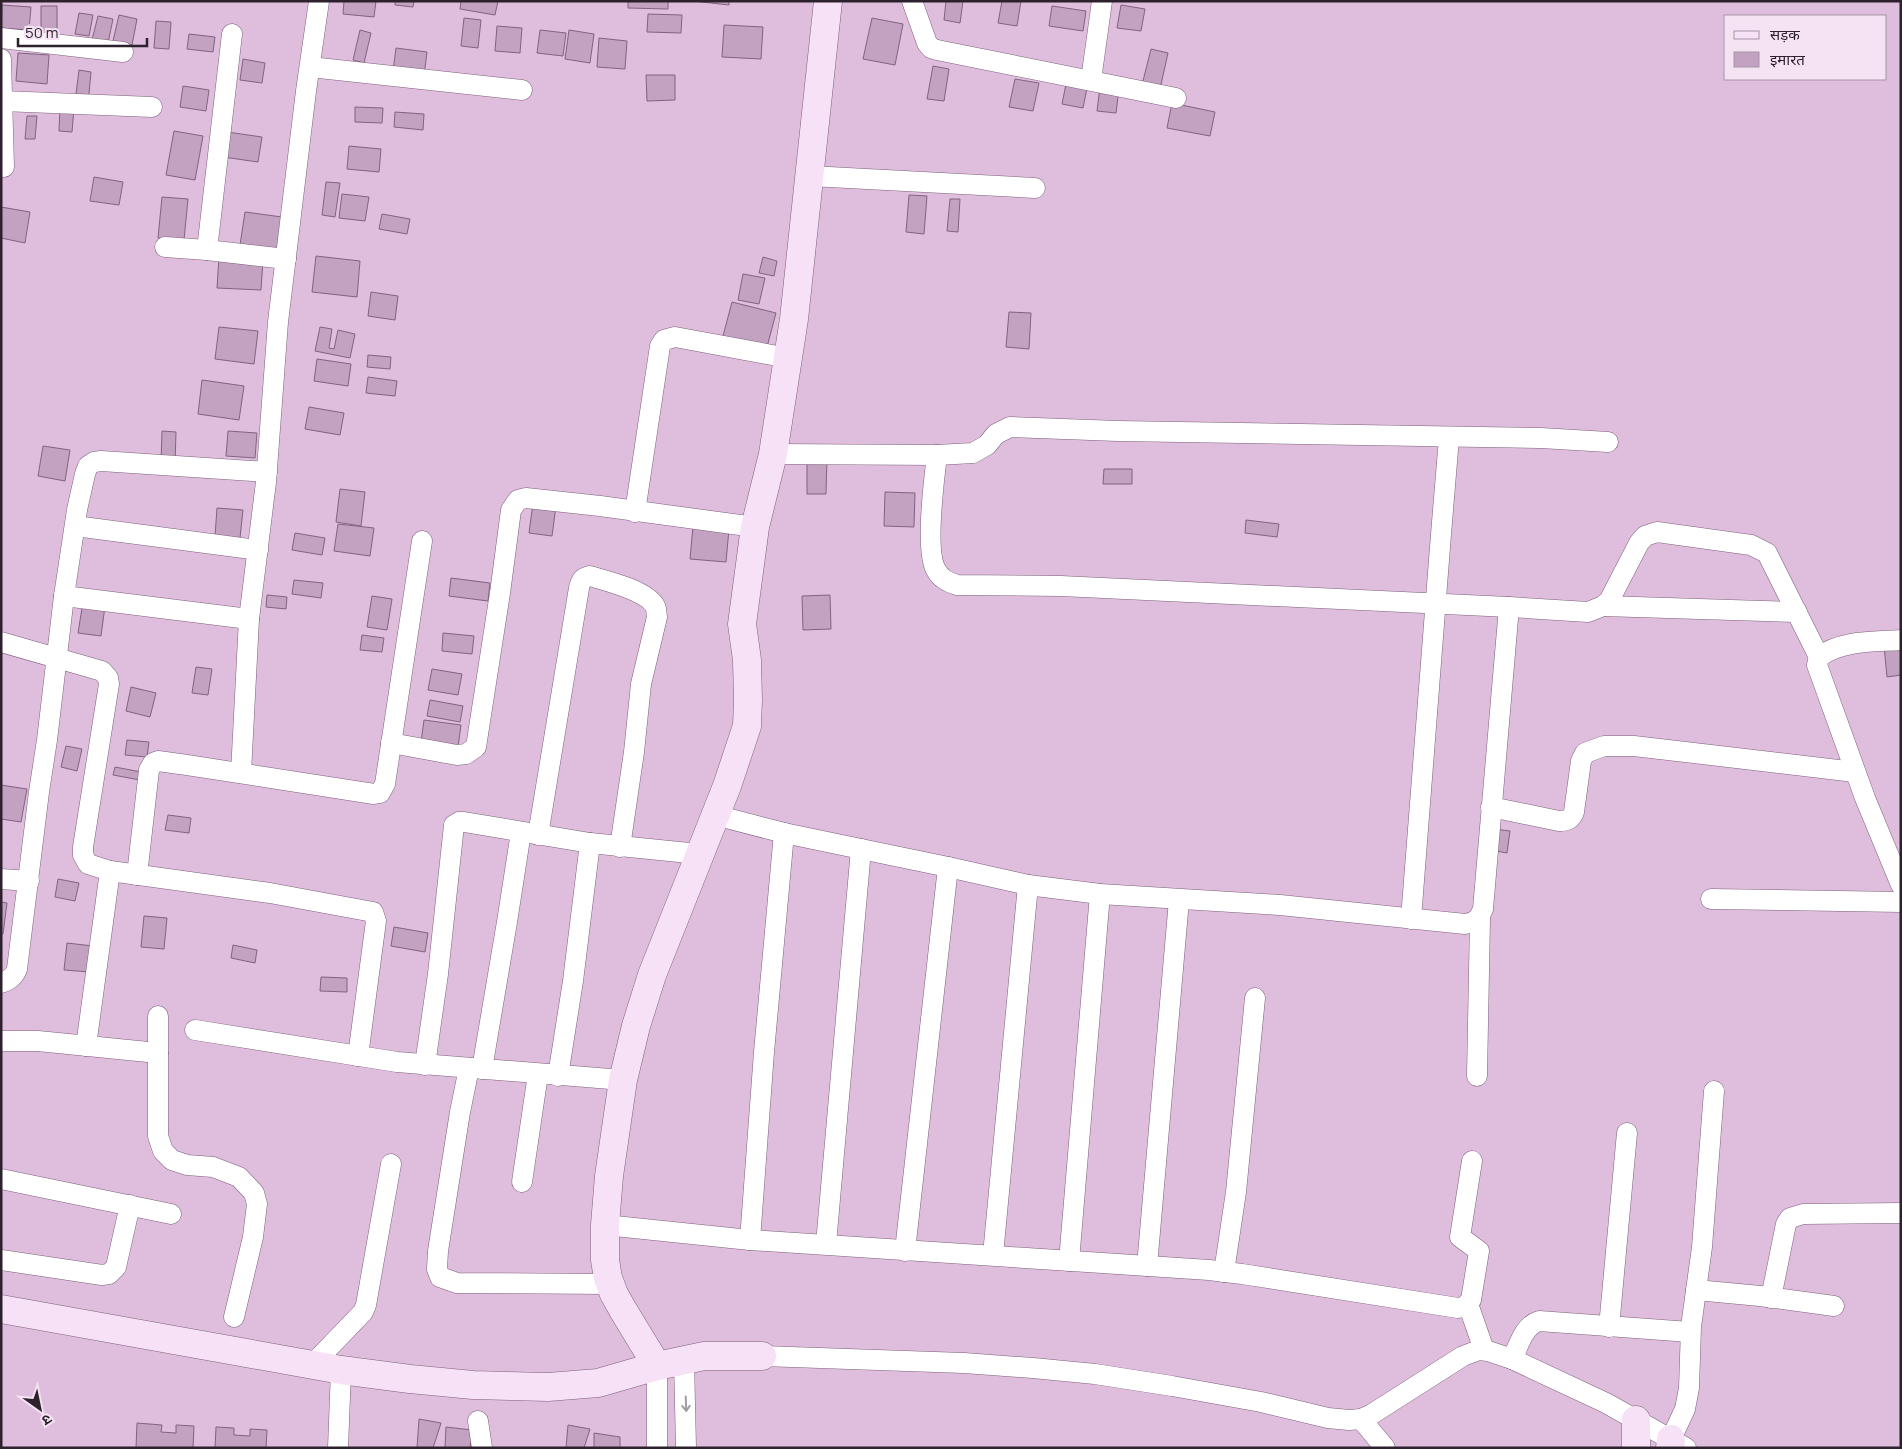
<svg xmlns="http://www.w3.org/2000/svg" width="1902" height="1449" viewBox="0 0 1902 1449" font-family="Manrope,'Noto Sans Devanagari',sans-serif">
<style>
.building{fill:#c2a1c1;stroke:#816380}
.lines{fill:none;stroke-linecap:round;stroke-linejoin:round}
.street-casing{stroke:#7e607c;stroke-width:21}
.secondary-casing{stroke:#7e607c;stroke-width:29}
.street{stroke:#fff;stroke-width:20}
.secondary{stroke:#f6e1f6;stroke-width:28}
.oneway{stroke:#a09ba0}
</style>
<rect width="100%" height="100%" fill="#debddd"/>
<g class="building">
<polygon points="344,1 376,1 374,17 343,14"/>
<polygon points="395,1 414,1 413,7 395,5"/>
<polygon points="461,1 498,1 495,15 460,9"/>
<polygon points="628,1 668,1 668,9 628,8"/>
<polygon points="693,1 729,1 729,5"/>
<polygon points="946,1 963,1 960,23 944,20"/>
<polygon points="1002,1 1021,1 1017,26 998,23"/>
<polygon points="2,5 31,7 29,30 1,28"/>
<polygon points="1121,5 1145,9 1141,31 1117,28"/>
<rect x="41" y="6" width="16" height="28"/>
<polygon points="1052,6 1086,11 1083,31 1049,26"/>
<polygon points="79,13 93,15 89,36 75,34"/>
<polygon points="648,14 682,15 681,33 647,32"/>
<polygon points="119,15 137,19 132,45 113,41"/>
<polygon points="98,16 113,19 108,43 92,40"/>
<polygon points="464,18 481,20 478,48 461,46"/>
<polygon points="872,18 903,24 895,65 863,59"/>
<polygon points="156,21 171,22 169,49 154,48"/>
<polygon points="724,25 763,27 761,59 722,57"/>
<polygon points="497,26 522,28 520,53 495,51"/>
<polygon points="360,30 371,33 364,63 353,60"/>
<polygon points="540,30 566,33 563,56 537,53"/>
<polygon points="569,30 594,34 590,63 565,59"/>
<polygon points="189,34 215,37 213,52 187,49"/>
<polygon points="599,38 627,41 625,69 597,67"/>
<polygon points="396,48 427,52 424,76 393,71"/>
<polygon points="1151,49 1168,53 1160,89 1142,85"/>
<polygon points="18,53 49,55 47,84 16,81"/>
<polygon points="243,59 265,63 262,83 240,80"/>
<polygon points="933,66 949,69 944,101 927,99"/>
<polygon points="79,70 91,72 88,104 75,102"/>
<polygon points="646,75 675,75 675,100 647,101"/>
<polygon points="1015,79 1039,83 1033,111 1009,107"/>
<polygon points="1067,79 1088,83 1083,108 1062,104"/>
<polygon points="183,86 209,90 206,111 180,107"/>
<polygon points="1100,87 1119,89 1116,113 1097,111"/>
<polygon points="1172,103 1215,112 1210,136 1167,128"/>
<polygon points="60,107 74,108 72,132 59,131"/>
<polygon points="355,107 383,108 382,123 355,122"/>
<polygon points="395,112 424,114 423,130 394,127"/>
<polygon points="27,116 37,116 35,139 25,139"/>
<polygon points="174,131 203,136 195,180 166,175"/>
<polygon points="227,132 262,137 258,162 223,157"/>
<polygon points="349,146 381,149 379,172 347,169"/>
<polygon points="94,177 123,182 119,205 90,201"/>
<polygon points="326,182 340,183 335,217 322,215"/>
<polygon points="342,194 369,197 365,221 339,218"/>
<polygon points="909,195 927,196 924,234 906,232"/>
<polygon points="162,197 188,199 184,240 158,238"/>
<polygon points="950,199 960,199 958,232 947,231"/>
<polygon points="1,207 30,212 25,243 1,238"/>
<polygon points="245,212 282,217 278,250 240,245"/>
<polygon points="382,214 410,219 407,234 379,229"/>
<polygon points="316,256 360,261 357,297 312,292"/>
<polygon points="219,257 263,260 261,290 217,288"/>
<polygon points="763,257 777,261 774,276 759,273"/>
<polygon points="743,274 765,278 759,304 738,300"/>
<polygon points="371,292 398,296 395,320 368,316"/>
<polygon points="732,302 776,313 767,347 723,336"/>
<polygon points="1009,312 1031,313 1029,349 1006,347"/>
<polygon points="219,327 258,331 254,364 215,359"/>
<polygon points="320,327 332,329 329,348 334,349 338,330 355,334 350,358 315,351"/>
<polygon points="368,355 391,357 390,369 367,367"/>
<polygon points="317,359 351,364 348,386 314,381"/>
<polygon points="368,377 397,381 395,396 366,393"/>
<polygon points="202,380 244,386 239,420 198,414"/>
<polygon points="309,407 344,413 340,435 305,429"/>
<polygon points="162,431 176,432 175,464 161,463"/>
<polygon points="228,431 257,433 255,458 226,456"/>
<polygon points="43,446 70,450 65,481 38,476"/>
<polygon points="807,457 827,457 826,494 807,494"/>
<polygon points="1104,469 1132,469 1132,484 1103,484"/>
<polygon points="340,489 365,492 361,526 336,522"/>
<polygon points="885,492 915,493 914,527 884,526"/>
<polygon points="533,503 556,506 552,536 529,533"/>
<polygon points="217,508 243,510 240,538 215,536"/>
<polygon points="1246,520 1279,524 1277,537 1245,533"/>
<polygon points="338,524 374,528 370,556 334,551"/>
<polygon points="693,526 729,529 726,562 690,559"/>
<polygon points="295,533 325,538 322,555 292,550"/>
<polygon points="451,578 490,583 488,601 449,596"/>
<polygon points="294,580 323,583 321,598 292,594"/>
<polygon points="267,595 287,597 286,609 266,607"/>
<polygon points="830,595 831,629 803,630 802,596"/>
<polygon points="372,596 392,599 387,630 367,627"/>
<polygon points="83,602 105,606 101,636 78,633"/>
<polygon points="443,633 474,636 472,654 442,651"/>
<polygon points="362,635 384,638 382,652 360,650"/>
<polygon points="1901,644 1901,675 1887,677 1884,646"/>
<polygon points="196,667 212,669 208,695 192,693"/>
<polygon points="432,669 462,674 458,695 428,690"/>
<polygon points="131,687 156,693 150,717 126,711"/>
<polygon points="430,700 463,706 460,722 427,716"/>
<polygon points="424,720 461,725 458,747 421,742"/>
<polygon points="127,740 149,742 147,757 125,755"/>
<polygon points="66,746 82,749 77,771 61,767"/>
<polygon points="115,767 141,772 140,780 113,775"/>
<polygon points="1,785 27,789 21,822 1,819"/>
<polygon points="168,815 191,818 189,833 165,830"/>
<polygon points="1494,829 1510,831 1507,853 1491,850"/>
<polygon points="58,879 79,883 75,901 55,897"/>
<polygon points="1,902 7,903 3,934 1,934"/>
<polygon points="144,916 167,918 164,949 141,947"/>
<polygon points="394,927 428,933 425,952 391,946"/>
<polygon points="67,943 93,946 90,972 64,970"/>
<polygon points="233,945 257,950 255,963 231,958"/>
<polygon points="321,977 347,978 347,992 320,991"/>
<polygon points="419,1419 441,1423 433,1448 417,1448"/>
<polygon points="137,1423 162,1425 161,1432 176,1433 176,1425 194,1426 193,1448 136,1448"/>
<polygon points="568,1425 590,1429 584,1448 566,1448"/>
<polygon points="216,1427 234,1428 234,1435 250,1436 250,1429 267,1430 266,1448 215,1448"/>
<polygon points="446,1427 472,1430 470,1448 445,1448"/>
<polygon points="594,1433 620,1437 620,1448 594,1448"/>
</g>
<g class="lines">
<g class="street-casing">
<g id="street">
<polyline points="912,1 927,43 931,48 937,50 1176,98"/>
<polyline points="1,38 123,52"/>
<polyline points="1,59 4,167"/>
<polyline points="310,67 522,90"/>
<polyline points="1091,80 1102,1"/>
<polyline points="2,101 152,107"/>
<polyline points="810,176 1035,188"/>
<polyline points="165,247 207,250 286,259"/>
<polyline points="207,250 232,34"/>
<polyline points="773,454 937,455 973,453 987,445 996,434 1010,427 1118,431 1541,438 1608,442"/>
<path d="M 937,455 C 934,479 925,551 936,570 C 941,579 948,582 957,585 L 1061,586 L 1509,607 L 1588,612 L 1603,606 L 1609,601 L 1639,543 L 1645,536 L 1657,532 L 1751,545 L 1767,553 L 1819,657"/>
<polyline points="635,512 660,346 664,340 675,337 788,358"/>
<polyline points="75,526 258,550"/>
<polyline points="64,596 249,619"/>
<polyline points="1603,606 1797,612"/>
<path d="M 1901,640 C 1874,642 1841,640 1819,657 L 1817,665 L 1865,798 L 1901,885"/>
<polyline points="1,642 102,671 108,678 109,684 83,847 83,855 88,864 110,871 270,893 373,912 376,921 358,1056"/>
<polyline points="391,743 457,755 466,754 476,747 500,593 511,510 518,500 526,498 600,506 755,527"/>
<polyline points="241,773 249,619 266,482 278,322 306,91 319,1"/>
<path d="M 1491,807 L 1559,821 C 1568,821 1571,819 1574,812 L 1581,761 L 1585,753 L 1604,746 L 1634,746 L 1855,772"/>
<polyline points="715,815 784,833"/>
<path d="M 538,835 L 579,588 C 581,580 582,578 590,576 C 607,581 646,590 655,606 C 657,609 656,613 657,617 L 641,684 L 634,752 L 620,847"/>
<polyline points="137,875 149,770 153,763 158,761 187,765 374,794 380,793 385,784 422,541"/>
<polyline points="1,879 29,881"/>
<path d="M 1100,894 L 1280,905 L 1465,924 C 1476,922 1479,919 1483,909 L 1509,607"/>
<polyline points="1711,899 1901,902"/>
<path d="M 1411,919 C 1425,758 1435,598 1449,438"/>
<path d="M 1,983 C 9,980 14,977 17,969 L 39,792 L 47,740 L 64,596 L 77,510 L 85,474 L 88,466 L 94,462 L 101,461 L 267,472"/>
<polyline points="158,1016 158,1136 163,1151 172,1160 187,1165 213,1167 239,1177 254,1193 257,1204 253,1237 234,1317"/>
<polyline points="195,1030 397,1062 623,1080"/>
<polyline points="1,1041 38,1041 158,1053"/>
<polyline points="86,1046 110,871"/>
<polyline points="425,1065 438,974 454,825 459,822 464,822 590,843 699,854"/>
<polyline points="469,1068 460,1112 438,1251 437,1269 440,1277 457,1283 610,1284"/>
<polyline points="482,1069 507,922 521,832"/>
<polyline points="558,1076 573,981 590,843"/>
<polyline points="1477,1076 1480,919"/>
<polyline points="1,1179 171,1214"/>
<polyline points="522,1182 538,1074"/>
<polyline points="605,1225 750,1240 1209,1270 1242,1274 1458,1308 1464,1307 1471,1300 1479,1251 1460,1237 1472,1161"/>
<polyline points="750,1240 764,1052 784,833 861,849"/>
<polyline points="826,1244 861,849 948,867"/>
<polyline points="905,1251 948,867 1028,885"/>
<polyline points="993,1255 1028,885 1100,894 1069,1261"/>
<polyline points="1,1260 102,1275 109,1274 116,1267 130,1205"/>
<polyline points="1147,1266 1179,900"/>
<polyline points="1224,1272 1236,1192 1255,998"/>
<polyline points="1696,1290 1760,1296 1834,1306"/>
<polyline points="1771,1298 1786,1224 1790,1218 1803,1214 1901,1213"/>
<polyline points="1468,1304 1484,1350"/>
<polyline points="1609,1327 1627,1133"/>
<polyline points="762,1356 964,1363 1033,1368 1095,1374 1172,1386 1261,1402 1328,1418 1349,1420 1361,1419 1372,1414 1463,1356 1479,1350 1488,1351 1512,1359 1606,1403 1686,1448"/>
<path d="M 1512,1359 C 1519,1346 1523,1326 1539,1321 L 1690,1332"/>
<polyline points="684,1360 686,1448"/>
<polyline points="312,1365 363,1312 366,1305 391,1164"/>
<polyline points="657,1366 657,1448"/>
<polyline points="1361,1419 1385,1448"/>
<polyline points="478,1421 482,1448"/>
<polyline points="1671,1439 1685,1409 1689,1388 1691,1327 1702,1247 1714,1091"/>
<polyline points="338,1448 341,1370"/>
</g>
</g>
<g class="secondary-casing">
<g id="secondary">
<polyline points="1,1309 341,1370 410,1379 473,1385 548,1387 598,1383 657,1366 704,1356 762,1356"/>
<polyline points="657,1366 623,1310 614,1294 608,1278 605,1260 605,1225 609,1176 623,1080 636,1026 652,975 727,786 747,726 748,700 747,660 742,624 755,527 773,454 794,319 828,1"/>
<polyline points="1636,1448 1636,1420"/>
<polyline points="1670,1448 1671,1439"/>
</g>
</g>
<use href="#street" class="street"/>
<use href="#secondary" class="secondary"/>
</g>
<defs><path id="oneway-shaft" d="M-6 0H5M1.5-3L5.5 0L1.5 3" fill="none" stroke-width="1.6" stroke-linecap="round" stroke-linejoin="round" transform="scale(1.25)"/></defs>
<use class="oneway" href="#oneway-shaft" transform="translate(686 1404) rotate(88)"/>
<rect width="1902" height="1449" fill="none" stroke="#2d212d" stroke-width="5"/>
<rect x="1724" y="15" width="162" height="65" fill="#f5e3f4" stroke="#a595a4"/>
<rect x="1734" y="31" width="25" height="8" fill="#f6e1f6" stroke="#a595a4"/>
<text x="1770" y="40" font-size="15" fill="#2d212d">सड़क</text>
<rect x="1734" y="52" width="25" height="15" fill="#c2a1c1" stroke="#a595a4"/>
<text x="1770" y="65" font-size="15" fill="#2d212d">इमारत</text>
<g transform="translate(40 1409) rotate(147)" stroke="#f5e3f4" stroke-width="4" paint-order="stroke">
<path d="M0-4L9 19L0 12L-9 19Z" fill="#2d212d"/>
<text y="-8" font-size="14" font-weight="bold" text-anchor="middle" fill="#2d212d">उ</text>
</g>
<path d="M18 38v8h129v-8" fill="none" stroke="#2d212d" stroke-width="2.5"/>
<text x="25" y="38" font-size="15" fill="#2d212d" stroke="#f5e3f4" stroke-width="4" paint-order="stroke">50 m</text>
</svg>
